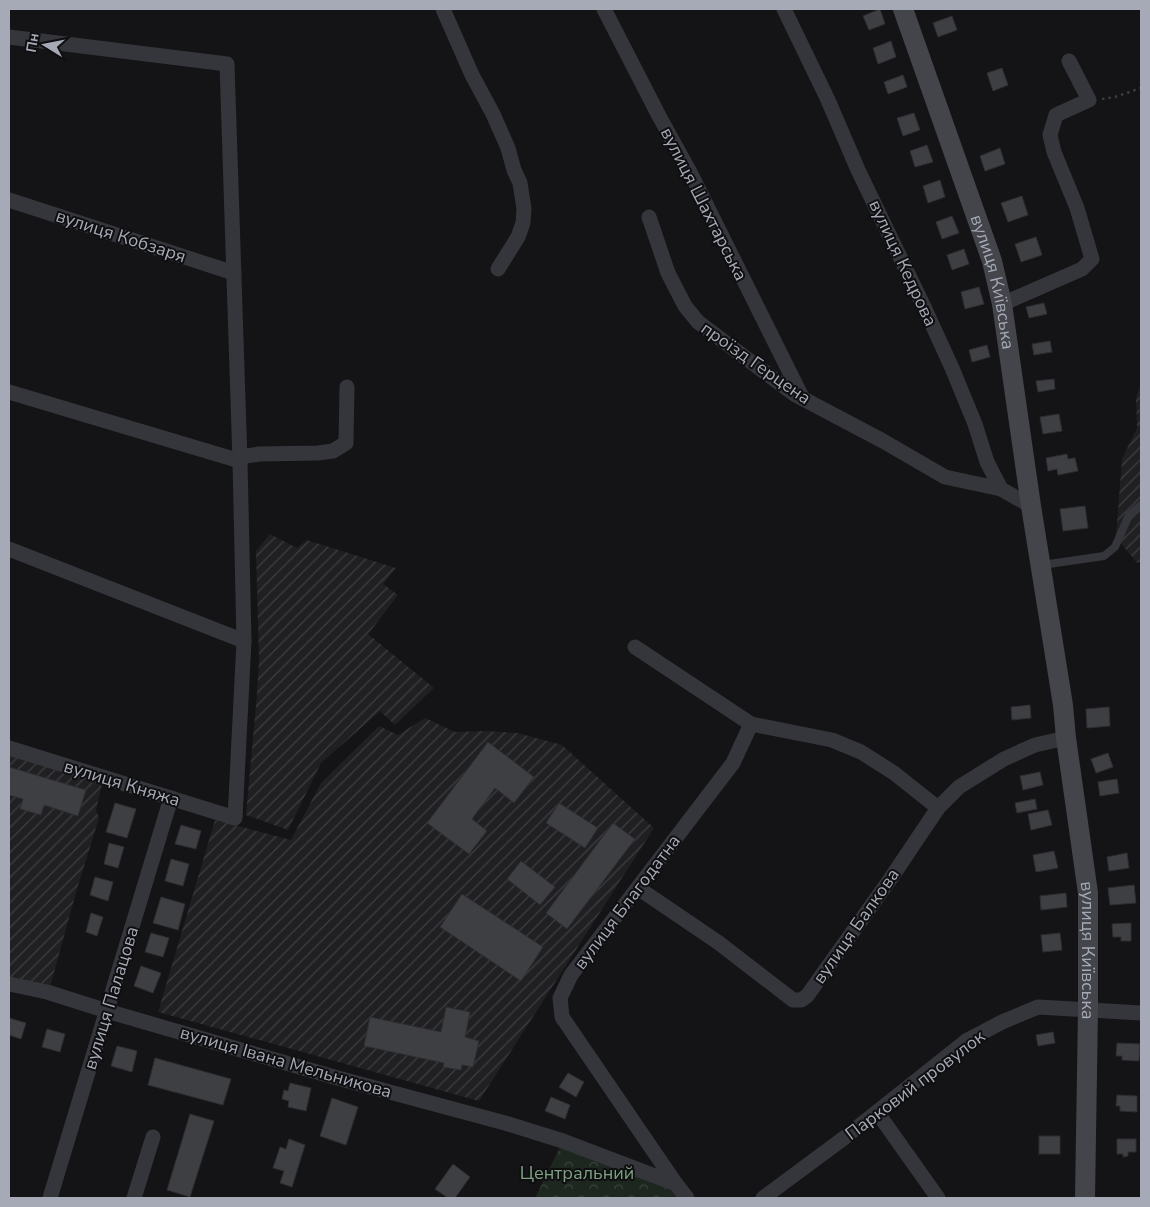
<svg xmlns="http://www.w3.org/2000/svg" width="1150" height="1207" viewBox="0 0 1150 1207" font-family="'Nunito Sans',sans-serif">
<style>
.industrial{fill:url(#industrial-furrows)}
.park{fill:url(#park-crowns)}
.building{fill:#3e3f43;stroke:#2e2e32}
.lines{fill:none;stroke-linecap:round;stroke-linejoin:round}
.path{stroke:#3b3d42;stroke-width:2.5;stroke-dasharray:2.5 4;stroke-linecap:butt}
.service{stroke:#35363b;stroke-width:8}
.minor{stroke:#35363b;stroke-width:15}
.secondary{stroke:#43454b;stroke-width:20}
.labels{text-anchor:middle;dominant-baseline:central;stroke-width:4;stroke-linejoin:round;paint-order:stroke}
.street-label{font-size:18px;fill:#a6aab6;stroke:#0f0f11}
.park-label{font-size:18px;fill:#7da181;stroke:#0f0f11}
</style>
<defs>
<pattern id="industrial-furrows" width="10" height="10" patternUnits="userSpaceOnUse" patternTransform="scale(1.25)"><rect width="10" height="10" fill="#202023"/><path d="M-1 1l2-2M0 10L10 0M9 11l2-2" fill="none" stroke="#3d3e41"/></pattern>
<pattern id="park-crowns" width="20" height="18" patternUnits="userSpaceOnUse" patternTransform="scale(1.25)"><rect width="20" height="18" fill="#1e2620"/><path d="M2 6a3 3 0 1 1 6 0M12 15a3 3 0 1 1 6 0" fill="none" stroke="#3c433e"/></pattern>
</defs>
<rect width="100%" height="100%" fill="#141416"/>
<g class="industrial">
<polygon points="1141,384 1141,561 1137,563 1116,537 1122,459 1137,428 1136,397"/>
<polygon points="270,534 297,548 307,540 396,568 383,584 398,595 368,634 434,688 395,725 380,711 321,763 288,830 246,815 257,694 259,660 256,551"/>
<polygon points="425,718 455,732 484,731 518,733 562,745 654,828 479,1101 158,1012 215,820 291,840 321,783 379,726 398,735"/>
<polygon points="9,755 102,784 96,810 99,818 77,889 50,987 9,979"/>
</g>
<polygon class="park" points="563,1141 676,1184 687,1198 535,1198"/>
<g class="building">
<polygon points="880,9 885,24 869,30 863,16"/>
<polygon points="952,16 957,30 938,37 933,23"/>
<polygon points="891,41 896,57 878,64 873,48"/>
<polygon points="1002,68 1008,85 993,91 987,73"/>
<polygon points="903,75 907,87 888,94 884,82"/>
<polygon points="914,113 920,130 903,136 897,118"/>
<polygon points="927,145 933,162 915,167 910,151"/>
<polygon points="1000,148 1005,164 985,171 980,156"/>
<polygon points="940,180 945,197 928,203 923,186"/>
<polygon points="1022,196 1028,215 1008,222 1001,203"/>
<polygon points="952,216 959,233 942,239 936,222"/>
<polygon points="1036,237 1042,255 1021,262 1015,244"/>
<polygon points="964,249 969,264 952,270 947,255"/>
<polygon points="979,287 984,304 965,309 961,292"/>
<polygon points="1044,303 1047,314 1029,318 1026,307"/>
<polygon points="1050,341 1052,352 1034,355 1032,344"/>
<polygon points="987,345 990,357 972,362 969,350"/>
<polygon points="1054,379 1055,389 1038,392 1036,381"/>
<polygon points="1059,414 1062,431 1043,434 1040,417"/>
<polygon points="1067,454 1068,459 1075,458 1078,471 1058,475 1057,469 1048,471 1046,458"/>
<polygon points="1085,506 1088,528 1063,531 1060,509"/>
<polygon points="1030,705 1031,718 1012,720 1011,707"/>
<polygon points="1109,707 1110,726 1087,728 1086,709"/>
<polygon points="488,742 534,777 514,803 495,788 472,819 487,831 469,854 427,823"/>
<polygon points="1108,753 1113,767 1096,773 1091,759"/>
<polygon points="9,767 86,790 78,816 44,805 41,815 20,809 23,799 9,795"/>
<polygon points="1040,772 1043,785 1023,790 1020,776"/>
<polygon points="1117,779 1119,793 1100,796 1098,782"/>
<polygon points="1035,799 1037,809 1017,813 1015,803"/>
<polygon points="115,803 136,809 127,838 106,832"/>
<polygon points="559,803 598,828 585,848 546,823"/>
<polygon points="1048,810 1052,825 1031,830 1028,814"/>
<polygon points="613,823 635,839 567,929 546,913"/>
<polygon points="181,825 201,831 196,849 175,844"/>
<polygon points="109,843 124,847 118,868 104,864"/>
<polygon points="1054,851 1058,868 1036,872 1033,855"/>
<polygon points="1127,853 1129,868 1109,871 1107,857"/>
<polygon points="171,859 189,864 183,886 165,881"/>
<polygon points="521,861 555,887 540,905 507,879"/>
<polygon points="95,877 113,882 108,901 90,895"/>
<polygon points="1134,885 1136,903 1110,905 1108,888"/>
<polygon points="1066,893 1067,907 1041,910 1040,896"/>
<polygon points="462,894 543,947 521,981 440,927"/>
<polygon points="161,897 185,904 178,930 153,923"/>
<polygon points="91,913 103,917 97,936 86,932"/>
<polygon points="1131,923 1131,941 1121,941 1121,937 1113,937 1112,924"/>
<polygon points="151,933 169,938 163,957 145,952"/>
<polygon points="1060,933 1062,950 1043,952 1041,935"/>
<polygon points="141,966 161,973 153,993 134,986"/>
<polygon points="446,1007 470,1012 465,1037 479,1041 473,1067 462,1065 461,1070 443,1067 444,1063 364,1046 370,1017 441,1032"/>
<polygon points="9,1018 26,1023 21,1039 9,1035"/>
<polygon points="47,1029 65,1034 60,1052 42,1047"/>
<polygon points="1053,1032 1055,1043 1038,1046 1036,1035"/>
<polygon points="1117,1043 1140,1044 1139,1061 1122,1060 1122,1056 1116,1056"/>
<polygon points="117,1046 137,1051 132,1072 111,1066"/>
<polygon points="155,1058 231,1079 223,1105 148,1085"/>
<polygon points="568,1073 584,1082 576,1097 559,1087"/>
<polygon points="290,1083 311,1088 306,1111 288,1107 289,1101 282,1099 284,1090 288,1091"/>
<polygon points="1117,1095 1137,1096 1137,1112 1120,1111 1120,1106 1116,1106"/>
<polygon points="551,1097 570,1105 565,1119 545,1111"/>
<polygon points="332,1098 358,1107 346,1145 320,1136"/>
<polygon points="190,1114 214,1121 190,1197 167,1190"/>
<rect x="1039" y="1136" width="21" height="18"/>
<polygon points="289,1139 305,1145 292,1187 280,1183 284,1171 273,1168 280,1147 286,1149"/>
<polygon points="1117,1139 1136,1139 1136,1152 1128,1152 1128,1156 1123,1157 1123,1154 1117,1154"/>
<polygon points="453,1164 470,1177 455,1198 448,1198 435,1189"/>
</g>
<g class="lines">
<polyline class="path" points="1102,99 1115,97 1141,88"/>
<polyline class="service" points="1042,565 1104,556 1115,547 1129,515 1141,505"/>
<g class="minor">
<polyline points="443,9 472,75 493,114 508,148 514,170 520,183 524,209 523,223 518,237 498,269"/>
<polyline points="604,9 659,116 691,174 803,399"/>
<polyline points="784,9 828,100 858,170 925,309 952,368 975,424 987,462 1001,489 1031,506"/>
<polyline points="9,37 227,64 240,461 244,641 235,818 9,748"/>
<polyline points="9,200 234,273"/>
<polyline points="649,217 668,273 685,306 698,322 794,394 883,441 945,477 1001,489"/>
<polyline points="1002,304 1082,269 1092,259 1077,208 1054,152 1050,135 1056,115 1089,100 1069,61"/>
<polyline points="9,392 240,461"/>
<polyline points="240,457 259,454 318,453 333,451 346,443 347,387"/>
<polyline points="9,549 244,641"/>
<polyline points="635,647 751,724 733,763 571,975 560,998 562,1017 676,1184 687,1198"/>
<polyline points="751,724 832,740 861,752 894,773 938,808"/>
<polyline points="638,888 719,943 793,1000 801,1000 807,996 891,878 938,808 959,787 1004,759 1035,745 1066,738"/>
<polyline points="9,984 47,992 107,1011 334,1077 505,1123 563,1141 676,1184"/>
<polyline points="877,1112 938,1198"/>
<polyline points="50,1198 171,798"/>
<polyline points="134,1198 153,1137"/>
<polyline points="763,1198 844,1138 966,1041 1002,1022 1038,1007 1141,1013"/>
</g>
<path class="secondary" id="s1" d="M 903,9 L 992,261 L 1002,304 L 1031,506 L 1063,705 L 1066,738 L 1088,893 L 1088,1009 L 1085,1198"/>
</g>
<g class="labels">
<g class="street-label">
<text transform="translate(704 204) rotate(63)">вулиця Шахтарська</text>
<text transform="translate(121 236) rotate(18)">вулиця Кобзаря</text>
<text transform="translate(903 263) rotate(65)">вулиця Кедрова</text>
<text stroke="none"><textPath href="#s1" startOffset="288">вулиця Київська</textPath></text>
<text transform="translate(756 363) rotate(35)">проїзд Герцена</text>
<text transform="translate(122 783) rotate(17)">вулиця Княжа</text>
<text transform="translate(627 902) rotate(-53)">вулиця Благодатна</text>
<text transform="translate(856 926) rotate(-55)">вулиця Балкова</text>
<text stroke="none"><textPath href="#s1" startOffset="964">вулиця Київська</textPath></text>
<text transform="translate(111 998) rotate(-73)">вулиця Палацова</text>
<text transform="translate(286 1062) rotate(16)">вулиця Івана Мельникова</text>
<text transform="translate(915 1085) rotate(-37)">Парковий провулок</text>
</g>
<g class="park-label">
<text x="577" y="1173">Центральний</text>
</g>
</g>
<rect width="1150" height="1207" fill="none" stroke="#a6aab6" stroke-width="20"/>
<g transform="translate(45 45) rotate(280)" stroke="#0f0f11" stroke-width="4" paint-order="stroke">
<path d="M0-4L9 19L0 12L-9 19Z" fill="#a6aab6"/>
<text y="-8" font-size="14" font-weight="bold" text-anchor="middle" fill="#a6aab6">Пн</text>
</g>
</svg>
